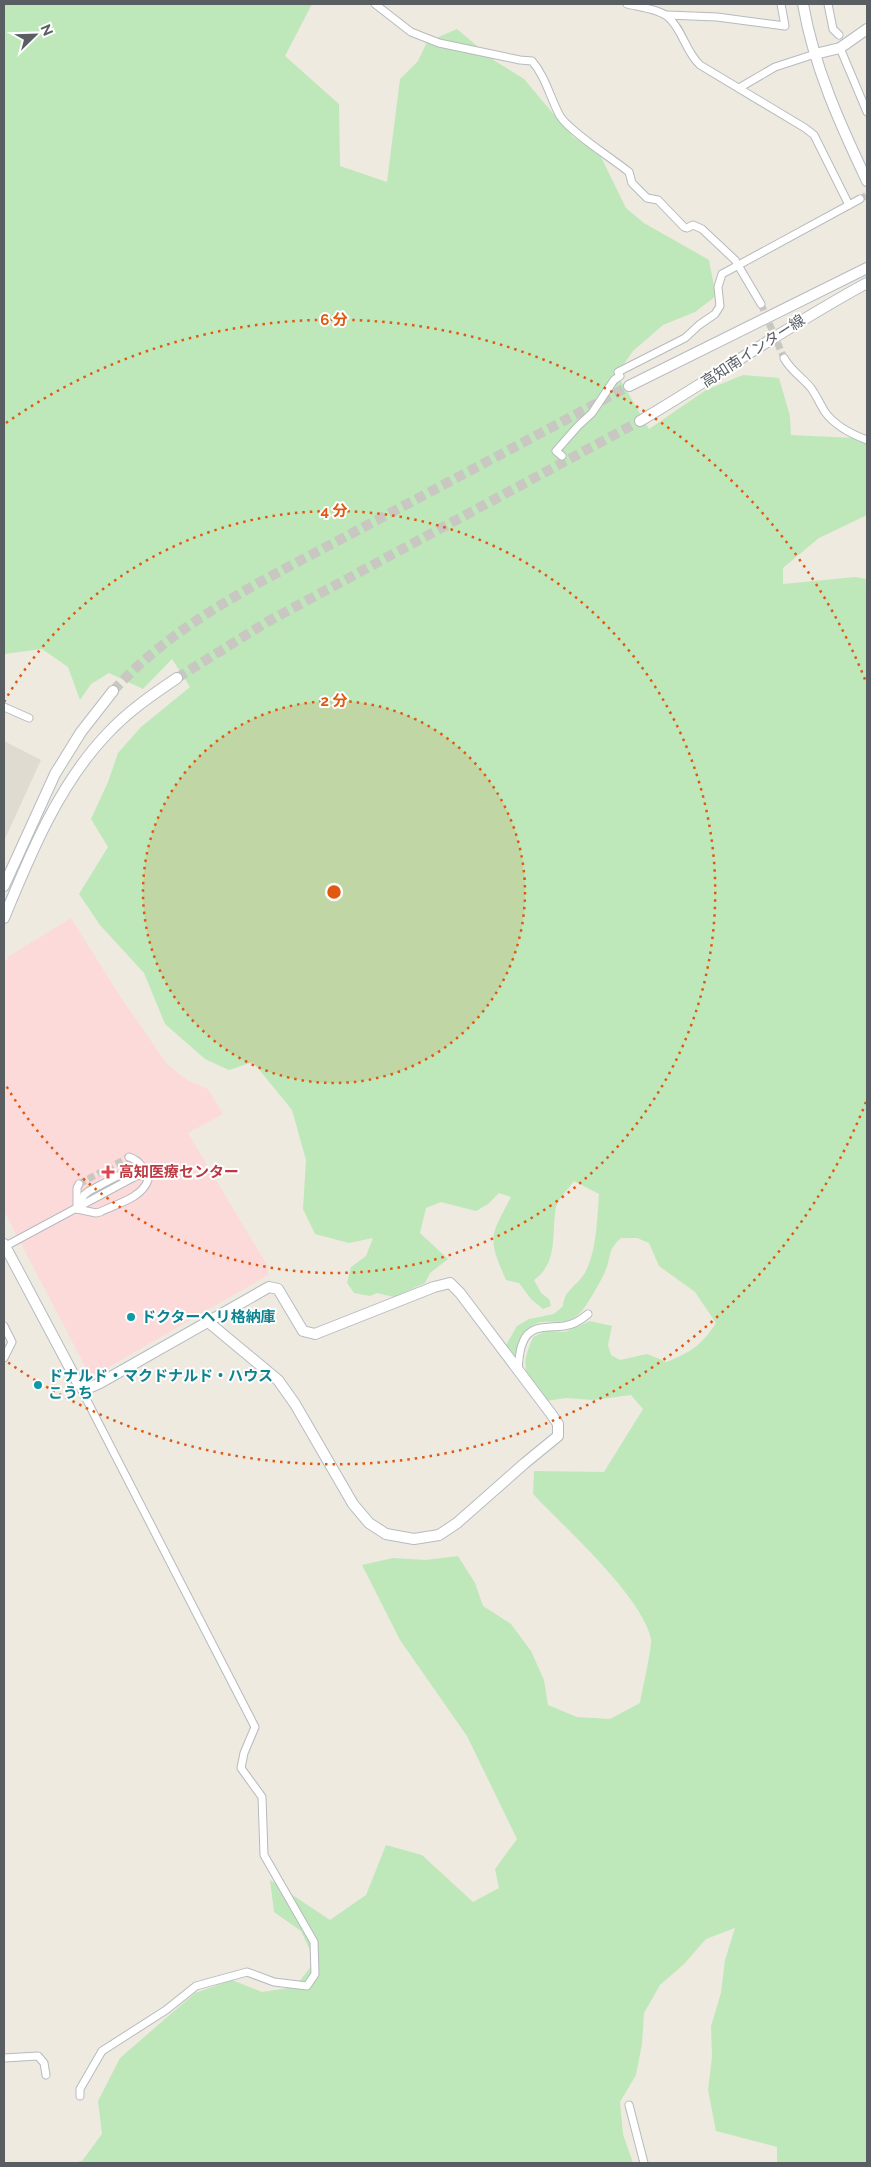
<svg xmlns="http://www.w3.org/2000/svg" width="871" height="2167" viewBox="0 0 871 2167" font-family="Raleway,'Noto Sans JP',sans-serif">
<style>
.education{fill:#e0dbd1}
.medical{fill:#fddada}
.green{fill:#bee8ba}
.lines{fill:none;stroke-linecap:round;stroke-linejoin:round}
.street-tunnel{stroke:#c9c7c1;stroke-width:7;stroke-dasharray:7 3.5;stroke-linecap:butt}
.secondary-tunnel{stroke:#c9c7c1;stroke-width:10;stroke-dasharray:10 5;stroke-linecap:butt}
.street-casing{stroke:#b6babe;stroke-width:9}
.secondary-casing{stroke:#b6bbc1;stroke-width:12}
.street{stroke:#fff;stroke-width:7}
.secondary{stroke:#fff;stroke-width:10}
.ring{fill:none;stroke:#e15910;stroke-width:2.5;stroke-dasharray:2.5 5}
.health-dot{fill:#e0444e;stroke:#fff;stroke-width:2}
.culture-dot{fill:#0f9aa8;stroke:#fff;stroke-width:2}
.labels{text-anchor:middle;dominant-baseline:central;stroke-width:4;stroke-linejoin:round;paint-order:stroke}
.street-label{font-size:15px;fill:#595e63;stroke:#fff}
.health-label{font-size:15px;font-weight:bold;fill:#be3a42;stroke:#fff;text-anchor:start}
.culture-label{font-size:15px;font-weight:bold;fill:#0d838f;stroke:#fff;text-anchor:start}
.centre{fill:#e15910;stroke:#fff;stroke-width:2.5}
.ring-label{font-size:15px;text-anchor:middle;font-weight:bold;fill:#e15910;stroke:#fff;stroke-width:4;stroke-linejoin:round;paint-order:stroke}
</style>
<rect width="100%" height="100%" fill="#eeeae0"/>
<polygon class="education" points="4,741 41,760 4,841"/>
<polygon class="medical" points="71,918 118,993 167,1064 187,1080 208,1089 223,1114 188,1133 268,1267 268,1275 97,1374 88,1372 4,1211 4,964 9,956"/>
<path class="green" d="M 4,4 L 312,4 L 285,56 L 339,104 L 340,166 L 387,182 L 400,79 L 418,61 L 427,42 L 457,29 L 495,61 L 524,79 L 573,137 L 600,155 L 626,208 L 644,223 L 709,260 L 716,296 L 695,312 L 663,325 L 633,351 L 617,374 L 649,429 L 706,390 L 743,375 L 779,378 L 790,416 L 791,435 L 856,438 L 867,434 L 867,515 L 819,538 L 783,568 L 783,584 L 855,577 L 867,579 L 867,2163 L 777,2163 L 777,2147 L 716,2131 L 708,2090 L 712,2057 L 711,2026 L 721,1993 L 725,1960 L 735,1928 L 706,1939 L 684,1964 L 660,1985 L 644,2013 L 642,2044 L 636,2075 L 620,2102 L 623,2134 L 633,2163 L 71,2163 L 82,2161 L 102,2134 L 98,2101 L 120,2058 L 195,1993 L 232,1980 L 262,1992 L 295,1987 L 315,1961 L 301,1931 L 274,1912 L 270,1880 L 330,1920 L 366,1895 L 386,1845 L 422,1855 L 473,1902 L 499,1888 L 495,1869 L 517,1839 L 467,1736 L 400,1640 L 362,1565 L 393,1558 L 426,1560 L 458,1556 L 475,1583 L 483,1606 L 511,1624 L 531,1651 L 544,1680 L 548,1705 L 577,1717 L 610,1719 L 640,1703 C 642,1691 652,1648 651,1639 C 642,1596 564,1527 533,1494 L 534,1471 L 604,1472 L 643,1409 L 631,1395 L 594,1400 L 566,1398 L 546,1401 C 525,1374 519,1370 533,1337 L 546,1331 L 565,1332 L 590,1321 L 612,1326 L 608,1345 L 611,1355 L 620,1360 L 647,1354 L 667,1362 C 692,1351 701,1346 716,1323 L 695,1292 L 659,1266 L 649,1243 L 637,1238 L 621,1238 C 606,1252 612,1256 605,1272 C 602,1279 586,1307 581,1312 C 555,1338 532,1297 515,1357 L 506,1345 L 517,1326 L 529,1319 L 554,1314 L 563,1306 C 564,1289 579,1285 586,1271 C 597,1248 597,1219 599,1194 L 574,1181 C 569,1188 558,1199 556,1207 C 551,1234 559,1262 534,1280 L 541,1293 L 549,1299 L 551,1306 L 543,1309 L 531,1299 L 519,1283 L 506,1280 C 487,1237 490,1237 511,1197 L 499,1193 L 488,1204 L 476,1211 L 441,1202 L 426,1208 L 420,1233 L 448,1259 L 430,1273 L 425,1283 L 394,1297 L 377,1293 L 370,1296 L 354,1293 L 347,1283 L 351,1267 L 366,1256 L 373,1238 L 349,1243 L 315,1234 L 303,1209 L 306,1160 L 292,1110 L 253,1062 L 229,1070 L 205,1059 L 165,1024 L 144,973 L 100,925 L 79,894 L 108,847 L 91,819 L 108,782 L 118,753 L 141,727 L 190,687 L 172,659 L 143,689 L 109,673 L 91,684 L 80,700 L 68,667 L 42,649 L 4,654 Z"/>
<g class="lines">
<g class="street-tunnel">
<polyline points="860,199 867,195"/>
<polyline points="761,304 784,358"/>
<polyline points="79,1184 129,1157"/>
</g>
<g class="secondary-tunnel">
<polyline points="177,678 267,622 640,421"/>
<path d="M 113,691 C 179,618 273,576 358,530 C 449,482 539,434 629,386"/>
</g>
<g class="street-casing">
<g id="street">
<path d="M 375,4 L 411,32 L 439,43 L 520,60 L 532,61 C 546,77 550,98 560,116 C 569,131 613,159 629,172 L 632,183 L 647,198 L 658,200 L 684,227 L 687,228 L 693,225 L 702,229 L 735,260 L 761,304"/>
<path d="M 627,4 C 639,7 659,9 668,17 C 683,30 685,51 700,65 L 805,128 L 814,135 L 849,205"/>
<polyline points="828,4 833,29 839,35"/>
<polyline points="667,15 717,17 785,26 781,4"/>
<polyline points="840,48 867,112"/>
<polyline points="739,88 775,67 815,54"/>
<path d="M 784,358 C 791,371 802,377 811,388 C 816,395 820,404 825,412 C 835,426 851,434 867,440"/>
<polyline points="562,456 556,451 578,426 592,413 614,380 620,376 618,372 685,338 699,325 715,314 720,306 718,287 722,274 860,199"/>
<polyline points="4,707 29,718"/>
<polyline points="77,1206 77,1188 79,1184"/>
<path d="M 77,1209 L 96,1213 L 100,1212 C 116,1204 142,1198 148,1180 C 143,1168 141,1161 129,1157"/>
<polyline points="77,1209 84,1195 89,1191 133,1168 143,1168"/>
<polyline points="4,1247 136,1176 141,1175 146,1177"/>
<polyline points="4,1326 12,1342 4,1358"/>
<path d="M 518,1369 C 519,1361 519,1350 523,1342 C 530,1324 548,1328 564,1326 C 573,1325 581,1320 588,1314"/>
<polyline points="79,1385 255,1727 244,1753 241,1768 262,1797 264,1855 314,1942 315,1974 307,1986 274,1982 247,1972 196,1986 166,2010 102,2051 80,2089 80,2096"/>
<polyline points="4,2058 38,2056 44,2063 46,2075"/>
<polyline points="629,2105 644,2163"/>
</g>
</g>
<g class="secondary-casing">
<g id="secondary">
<path d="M 803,4 C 814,67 840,124 867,181"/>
<polyline points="815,54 840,48 867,29"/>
<polyline points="629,386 867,268"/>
<path d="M 640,421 C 716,376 789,325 867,283"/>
<polyline points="4,886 55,774 81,732 113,691"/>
<path d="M 4,918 C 30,855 58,786 106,735 C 127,712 152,695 177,678"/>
<polyline points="4,1244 79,1385 91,1387 100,1383 269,1287 278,1289 303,1331 315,1334 434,1287 450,1283 460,1293 552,1415 558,1424 558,1436 525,1463 457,1523 439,1535 414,1539 386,1534 369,1523 353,1504 295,1404 278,1380 207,1321"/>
</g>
</g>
<use href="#street" class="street"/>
<use href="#secondary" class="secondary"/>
</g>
<circle cx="334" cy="892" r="191" fill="#e15910" fill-opacity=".12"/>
<g class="ring">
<circle cx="334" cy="892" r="191"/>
<path d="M4 702A381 381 0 1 1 4 1082"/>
<path d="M866 1102A572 572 0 0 1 6 1361M6 423A572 572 0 0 1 866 682"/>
</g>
<path class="health-dot" d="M105.5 1164.5h5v5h5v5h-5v5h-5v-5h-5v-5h5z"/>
<g class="culture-dot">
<circle cx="131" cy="1317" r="5"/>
<circle cx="38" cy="1385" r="5"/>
</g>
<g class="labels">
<g class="street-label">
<text transform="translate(753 351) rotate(-33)">高知南インター線</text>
</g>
<g class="health-label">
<text x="119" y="1172">高知医療センター</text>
</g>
<g class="culture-label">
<text x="141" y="1317">ドクターヘリ格納庫</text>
<text x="48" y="1376">ドナルド・マクドナルド・ハウス<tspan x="48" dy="17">こうち</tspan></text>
</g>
</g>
<circle cx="334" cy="892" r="8" class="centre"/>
<g class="ring-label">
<text x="334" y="325">6 分</text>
<text x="334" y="516">4 分</text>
<text x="334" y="706">2 分</text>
</g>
<rect width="871" height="2167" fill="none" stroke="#595e63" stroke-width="10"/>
<g transform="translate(35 35) rotate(67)" stroke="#ffffff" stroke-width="4" paint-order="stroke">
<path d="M0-4L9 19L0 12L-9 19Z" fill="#595e63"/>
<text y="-8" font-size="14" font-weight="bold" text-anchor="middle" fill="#595e63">N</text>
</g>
</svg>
